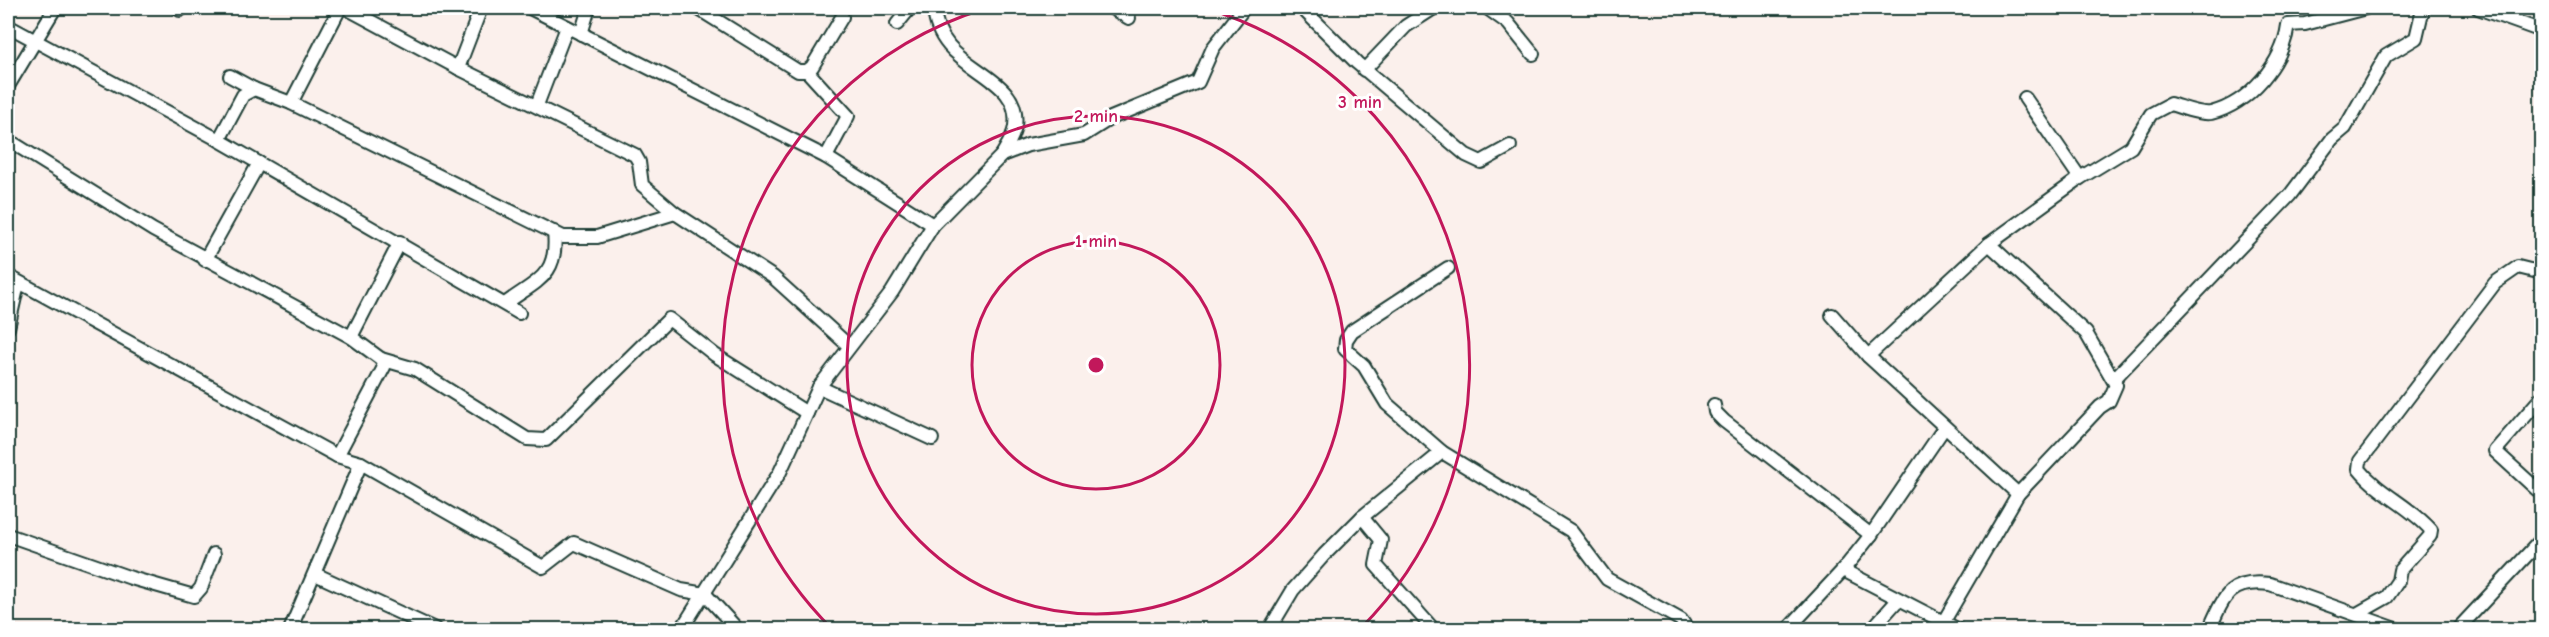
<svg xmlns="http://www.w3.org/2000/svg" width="2549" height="637" viewBox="0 0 2549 637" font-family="'Comic Neue',sans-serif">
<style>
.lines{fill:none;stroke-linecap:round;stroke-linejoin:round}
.street-casing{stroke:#1f3d34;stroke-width:16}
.street{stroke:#fff;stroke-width:12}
.ring{fill:none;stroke:#c2185b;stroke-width:3}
.centre{fill:#c2185b;stroke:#fff;stroke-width:3}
.ring-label{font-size:18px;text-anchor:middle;font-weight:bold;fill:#c2185b;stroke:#fff;stroke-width:6;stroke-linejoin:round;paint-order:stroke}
</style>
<rect width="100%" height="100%" fill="#fbf0ec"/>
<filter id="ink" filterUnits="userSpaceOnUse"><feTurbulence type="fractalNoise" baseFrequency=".0167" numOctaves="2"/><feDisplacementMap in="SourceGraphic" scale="12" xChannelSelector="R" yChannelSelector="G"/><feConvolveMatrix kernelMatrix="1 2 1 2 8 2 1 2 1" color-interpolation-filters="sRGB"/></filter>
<g filter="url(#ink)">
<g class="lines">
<g class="street-casing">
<g id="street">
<polyline points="346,8 458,68 635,155 639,162 642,185 675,213 773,277 849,346"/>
<polyline points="530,8 826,157 933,225"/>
<polyline points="697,8 798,71 807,71 812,67 842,17"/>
<path d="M 934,8 C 937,72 1023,71 1015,126 C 1014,136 1007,146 1002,155"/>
<polyline points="1112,8 1129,18"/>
<polyline points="1302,8 1357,63 1466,155 1481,162 1510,146"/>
<polyline points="1487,8 1508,23 1533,54"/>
<polyline points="2478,8 2542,31"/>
<polyline points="180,10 182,8"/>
<polyline points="897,24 910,8"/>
<polyline points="8,26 219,140 519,313"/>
<polyline points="581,34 589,8"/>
<polyline points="458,68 481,8"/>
<polyline points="1364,70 1406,26 1434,8"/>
<polyline points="807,71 848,116 826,157"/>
<polyline points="230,76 254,89"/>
<polyline points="8,86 55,8"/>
<polyline points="2025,98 2080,178"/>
<polyline points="291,103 340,8"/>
<polyline points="537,105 567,27"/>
<polyline points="8,140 153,230 351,337 381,359 384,367 337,456"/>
<polyline points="219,140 243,95 254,89 291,103 563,237 597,237 675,213"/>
<polyline points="205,260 259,163"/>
<polyline points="1448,268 1352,331 1346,340 1345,349 1364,366 1387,404 1442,452 1571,531 1607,579 1681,620 1688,630"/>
<polyline points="8,276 337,456 361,463 543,567 574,543 681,590 705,594 738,630"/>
<path d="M 505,304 C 535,281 559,277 554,232"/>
<polyline points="1832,315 1868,356 2018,494"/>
<polyline points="8,328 18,284"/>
<polyline points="351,337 400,242"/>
<path d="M 1868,356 L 1989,244 L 2080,178 L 2131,147 L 2151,114 L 2170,104 C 2181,107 2201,115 2211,113 C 2250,103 2283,63 2288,25 L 2305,24 L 2366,8"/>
<polyline points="381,359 415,369 527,439 546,440 669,319 715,355 807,413"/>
<polyline points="2114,379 2290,195 2332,139 2345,128 2386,56 2416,38 2423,8"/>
<polyline points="819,387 932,439"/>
<polyline points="2542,397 2495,451 2542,494"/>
<polyline points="1714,405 1715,412 1724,421 1871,535"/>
<polyline points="1362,517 1381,540 1376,565 1434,630"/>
<polyline points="8,535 131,578 194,596 201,588 214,554"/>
<polyline points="1843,570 1959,630"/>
<polyline points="315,574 437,630"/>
<path d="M 2357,614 L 2387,597 L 2398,581 L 2400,570 L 2430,536 L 2431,530 C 2410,506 2379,494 2359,469 L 2360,461 L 2495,283 L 2518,267 L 2542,273"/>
<polyline points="1944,621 2018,494 2100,407 2109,401 2116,385 2086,333 1989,244"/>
<polyline points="290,630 361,463"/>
<polyline points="681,630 780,472 819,387 892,292 933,225 1002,155 1028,145 1084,135 1111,118 1198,82 1213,48 1244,8"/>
<polyline points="1269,630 1293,590 1324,555 1362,517 1442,452"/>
<polyline points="1787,630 1843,570 1871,535 1944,428"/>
<polyline points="1871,630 1898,600"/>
<path d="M 2209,630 C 2224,596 2230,579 2270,584 L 2399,630"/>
<polyline points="2457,630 2542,539"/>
</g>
</g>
<use href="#street" class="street"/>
</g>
</g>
<g class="ring">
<circle cx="1096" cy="365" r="124"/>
<circle cx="1096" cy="365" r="249"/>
<path d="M832 629A373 373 0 0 1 987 8M1205 8A373 373 0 0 1 1360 629"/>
</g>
<circle cx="1096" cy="365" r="9" class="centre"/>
<g class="ring-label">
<text x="1360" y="108">3 min</text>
<text x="1096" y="122">2 min</text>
<text x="1096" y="247">1 min</text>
</g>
<rect width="2549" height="637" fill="none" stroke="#fff" stroke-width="30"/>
<rect x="15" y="15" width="2519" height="607" fill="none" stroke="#1f3d34" stroke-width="2" filter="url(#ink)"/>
</svg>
